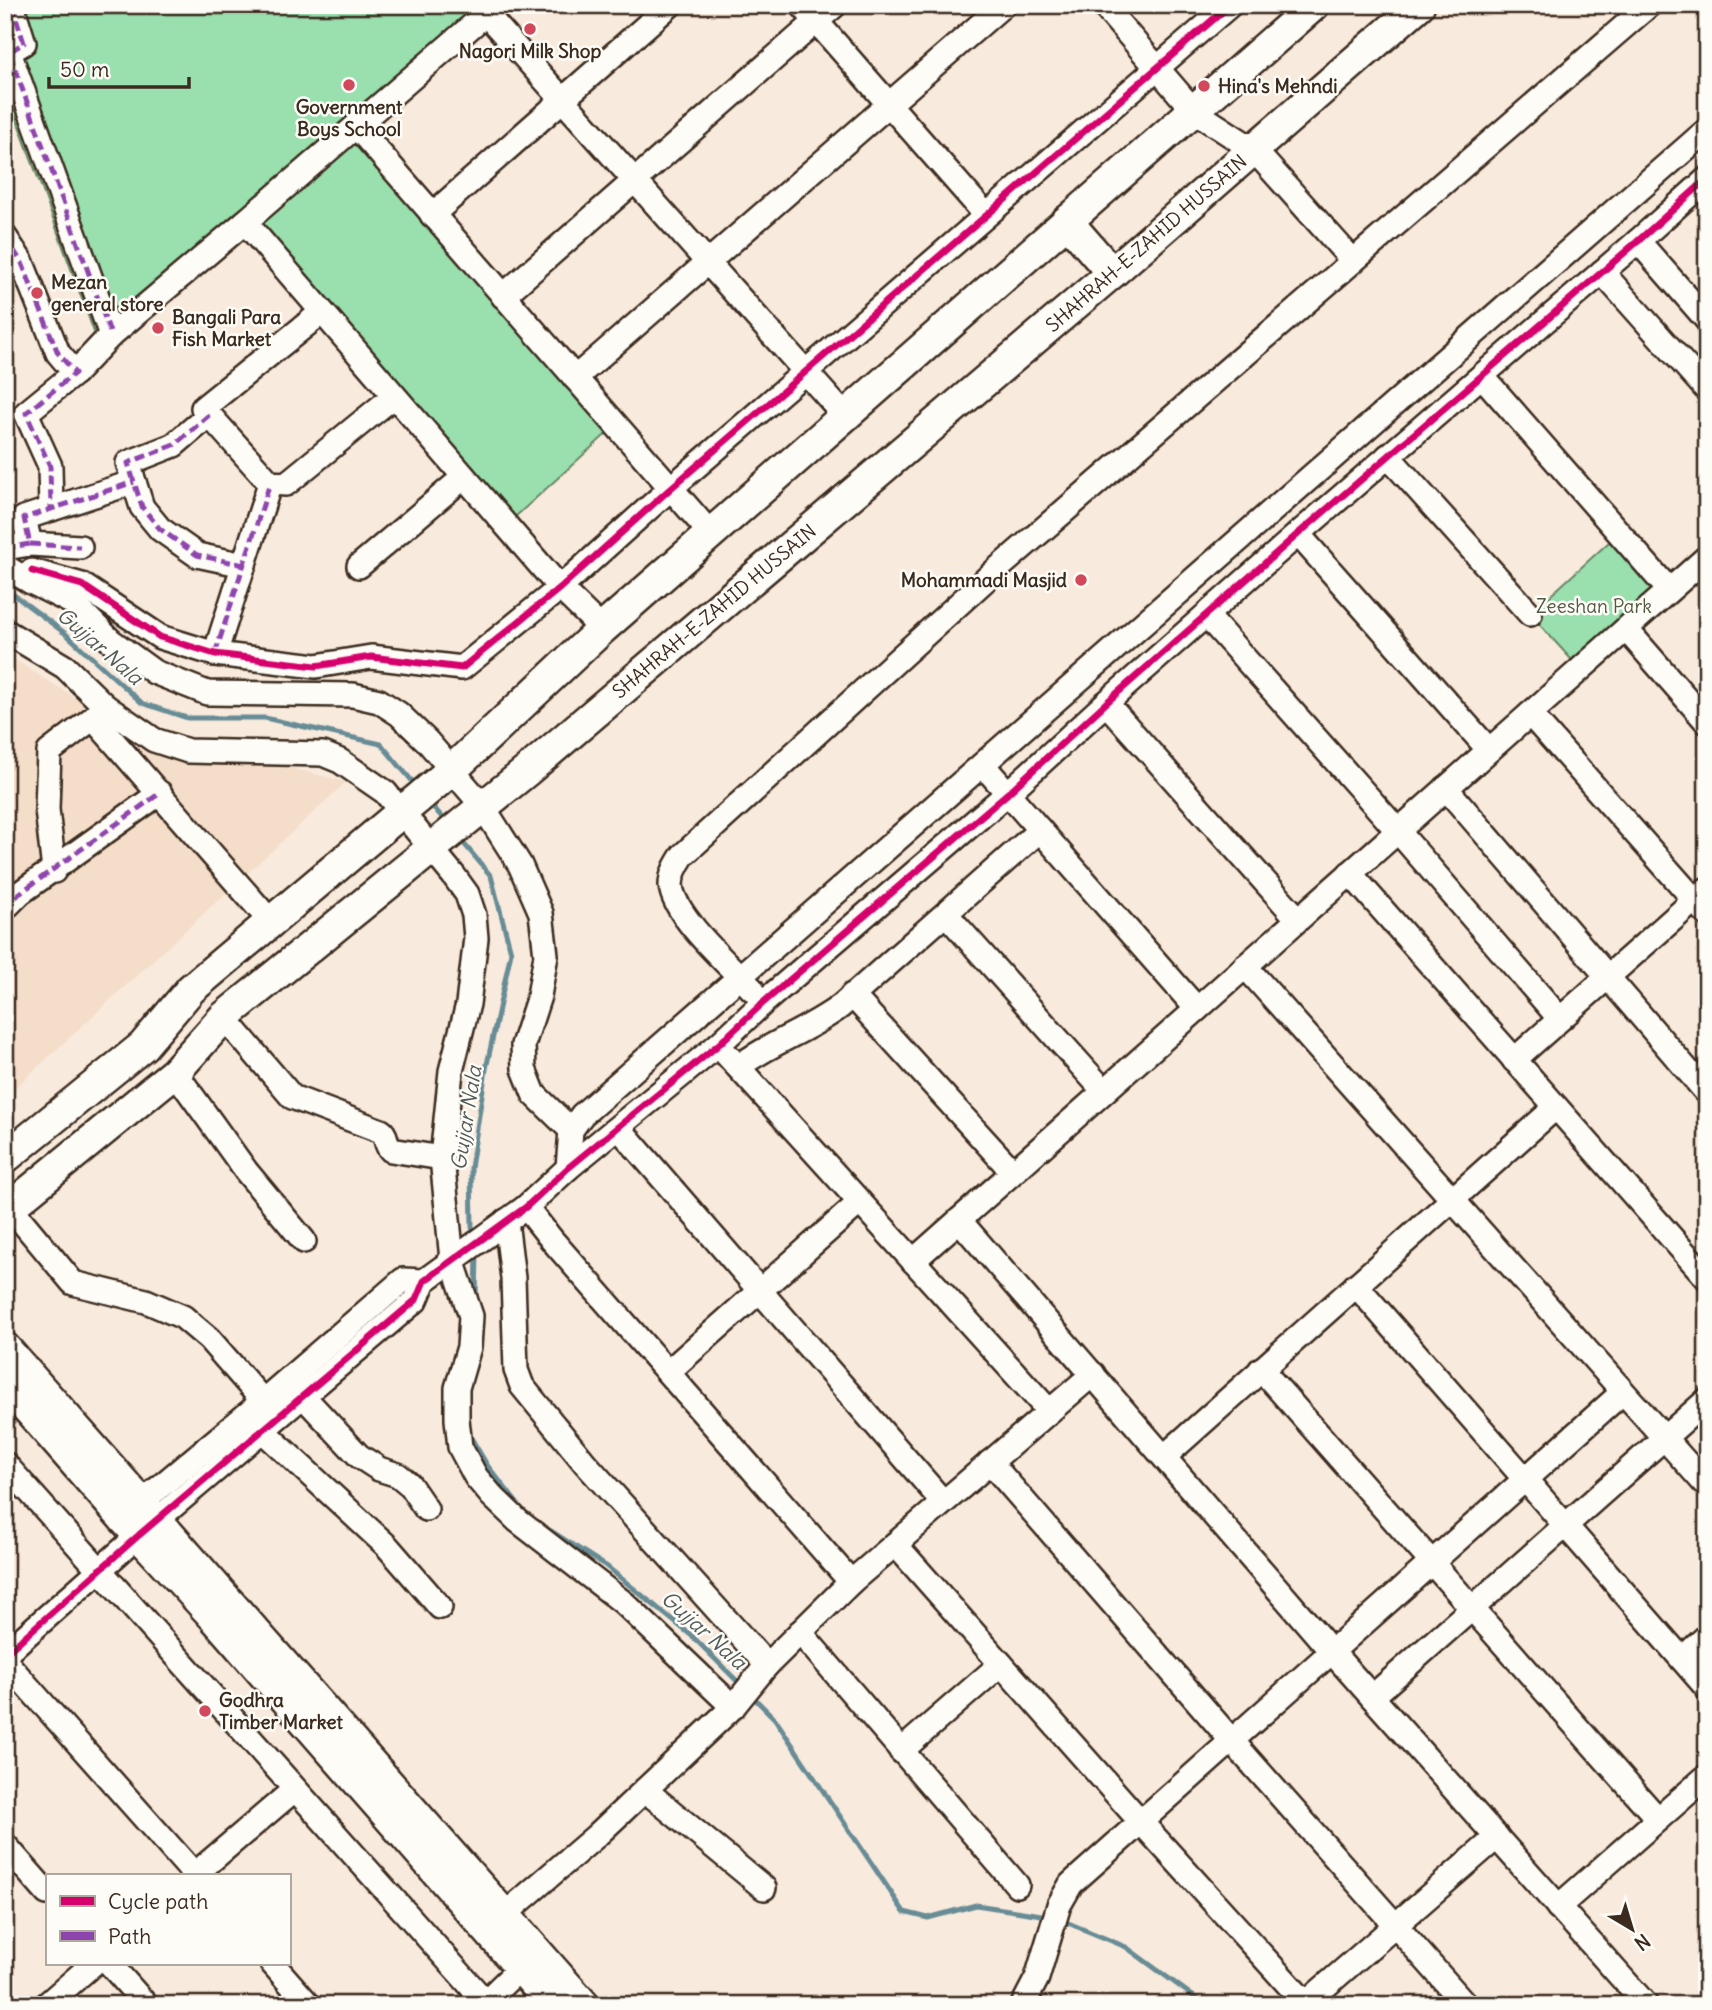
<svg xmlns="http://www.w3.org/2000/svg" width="1712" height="2010" viewBox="0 0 1712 2010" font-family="Delius,sans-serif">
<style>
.built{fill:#f4ddc9}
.green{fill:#99e0ae;stroke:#6a8566;stroke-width:2}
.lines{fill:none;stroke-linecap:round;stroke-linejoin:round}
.stream{stroke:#688c96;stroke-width:5}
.minor-casing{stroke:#3b2a1e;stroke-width:28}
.major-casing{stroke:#3b2a1e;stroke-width:35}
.minor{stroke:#fdfcf7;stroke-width:23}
.major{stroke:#fdfcf7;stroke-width:30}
.quiet{stroke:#8e44ad;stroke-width:5;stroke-dasharray:10 5;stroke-linecap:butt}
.cycleway-casing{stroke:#fdfcf7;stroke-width:11}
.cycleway{stroke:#d6006c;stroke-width:7}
.poi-dot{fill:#d1495b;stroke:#fdfcf7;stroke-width:2.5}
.labels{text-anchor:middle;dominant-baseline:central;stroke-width:5;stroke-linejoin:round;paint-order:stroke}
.poi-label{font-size:19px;font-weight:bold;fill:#3b2a1e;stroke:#fdfcf7;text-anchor:start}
.street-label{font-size:19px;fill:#3b2a1e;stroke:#fdfcf7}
.park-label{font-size:19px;fill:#525842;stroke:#fdfcf7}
.water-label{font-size:21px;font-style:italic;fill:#525b5a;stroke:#fdfcf7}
</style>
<rect width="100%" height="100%" fill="#f8eadc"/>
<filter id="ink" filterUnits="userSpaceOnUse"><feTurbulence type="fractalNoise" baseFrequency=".0143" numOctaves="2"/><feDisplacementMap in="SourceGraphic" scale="14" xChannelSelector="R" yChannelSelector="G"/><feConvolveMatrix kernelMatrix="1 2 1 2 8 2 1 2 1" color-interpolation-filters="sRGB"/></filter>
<g filter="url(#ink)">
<polygon class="built" points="5,654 119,725 346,782 5,1097"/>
<g class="green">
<polygon points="5,5 486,5 98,343 5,87 5,54 11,50 5,34"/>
<polygon points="356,126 614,427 504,527 245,222"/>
<polygon points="1619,533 1669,590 1580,669 1530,614"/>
</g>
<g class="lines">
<g class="stream">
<polyline points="5,592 14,595 66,634 142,703 187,718 265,718 381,744 418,788"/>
<polyline points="428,801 447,823"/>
<polyline points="460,839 491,876 511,952 486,1069 471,1168 472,1227 475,1238"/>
<polyline points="476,1301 477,1251"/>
<polyline points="467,1431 487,1465 524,1512"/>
<polyline points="534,1520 606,1566 692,1636 742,1686"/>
<polyline points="751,1695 775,1719 904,1912 928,1918 976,1905 1048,1916"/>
<polyline points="1061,1920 1126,1947 1205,2005"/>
</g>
<g class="minor-casing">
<g id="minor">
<polyline points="12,5 24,43 9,52 111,335"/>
<polyline points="496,5 245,222 560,588 602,629"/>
<polyline points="802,5 986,215"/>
<polyline points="1103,5 1194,111 1254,150 1353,261"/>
<polyline points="486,14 845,416"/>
<polyline points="356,126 711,534"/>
<polyline points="432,215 670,5"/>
<polyline points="5,237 22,263 58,353 75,373"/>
<polyline points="1638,241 1707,320"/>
<polyline points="1602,272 1707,390"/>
<polyline points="503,296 835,5"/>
<polyline points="322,312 203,408 270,483 286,484 394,396"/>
<polyline points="1482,376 1669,590"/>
<polyline points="575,378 1003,5"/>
<polyline points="209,415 174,445 128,463 142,507 160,529 197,555 244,565"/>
<polyline points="1388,456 1530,614"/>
<polyline points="51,509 50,466 26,413 75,373 111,335 245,222"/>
<polyline points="1298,534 1489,750"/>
<polyline points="30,544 80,547"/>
<polyline points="5,548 30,544 24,518 134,482"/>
<polyline points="5,565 9,569 29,581 73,603 110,640 154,672 207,693 353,695 379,701 399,714 427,741 482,805 520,865 541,913 546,955 539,996 523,1045 524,1069 534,1094 571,1130"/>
<polyline points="359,566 464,477"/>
<polyline points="32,571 82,585 160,637 215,654 316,666 371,657 462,668 560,588 671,488 1230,5"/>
<polyline points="1207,616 1398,831 1560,1019"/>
<polyline points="1626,629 1707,722"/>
<polyline points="5,631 65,667 105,706 95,716"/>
<polyline points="215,654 270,483"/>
<polyline points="1106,703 1298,919"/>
<polyline points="105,706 154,740 188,751 323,754 340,761 385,792 454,876 467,894 474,915 476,938 468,1004 451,1071 442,1158 452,1260 471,1316 469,1347 457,1388 457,1419 460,1447 476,1477 492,1496 518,1521 624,1603 733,1707"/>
<polyline points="1530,714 1707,914"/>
<polyline points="983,765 1197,1009"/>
<polyline points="1446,788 1707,1093"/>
<polyline points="54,871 47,809 49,752 93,718 271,922"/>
<polyline points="1350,873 1707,1278"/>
<polyline points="5,908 20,893 160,793"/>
<polyline points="946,914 1104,1091"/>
<polyline points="1245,966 1707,1486"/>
<path d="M 752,989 C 730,966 673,916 671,885 C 671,874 677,864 683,855 L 995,571 L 1649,5"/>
<polyline points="852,995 1013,1172"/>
<path d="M 224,1017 L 292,1097 L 381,1131 C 388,1135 384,1144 391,1150 L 442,1158"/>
<polyline points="718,1045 1049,1411"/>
<polyline points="1514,1060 1707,889"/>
<path d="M 738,1067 C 771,1042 808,1031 841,1006 L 1040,830"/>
<polyline points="175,1072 246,1171 304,1241"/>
<polyline points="619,1128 943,1502"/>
<polyline points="568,1168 571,1130 582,1115 1707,130"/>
<polyline points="10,1207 73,1283 146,1301 183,1317 209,1339 263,1401"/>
<polyline points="526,1207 552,1240 851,1582"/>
<polyline points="959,1220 1332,1652 1646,2005"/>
<polyline points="506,1221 513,1278 516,1370 522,1386 585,1463 767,1665"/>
<polyline points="913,1261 1707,557"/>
<polyline points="1356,1285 1707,1688"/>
<polyline points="1261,1369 1658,1819"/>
<polyline points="668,1372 860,1202"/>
<polyline points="303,1396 359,1456 379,1469 398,1475 409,1484 426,1509"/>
<polyline points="263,1431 387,1546 440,1607"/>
<polyline points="1165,1456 1556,1107"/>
<polyline points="990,1462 1232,1741 1466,2005"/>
<polyline points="5,1464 488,2005"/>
<polyline points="131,1511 263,1401 403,1280 424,1281"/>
<polyline points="895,1544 1141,1822 1307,2005"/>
<polyline points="800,1632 1017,1885"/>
<polyline points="5,1654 139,1535 416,1300 424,1281 526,1207 568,1168 718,1045 764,1002 1008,793 1106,703 1298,534 1638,241 1707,179"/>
<polyline points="1682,1659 1707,1636"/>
<polyline points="5,1661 195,1875"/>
<polyline points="1372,1697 1707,1400"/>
<polyline points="901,1751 1001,1664"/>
<polyline points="645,1790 764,1888"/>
<polyline points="5,1845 47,1893"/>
<polyline points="194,1875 294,1790"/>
<polyline points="1558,1907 1707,1776"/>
<polyline points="504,1915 596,1836 733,1707 767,1665 851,1582 1093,1374"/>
<polyline points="109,1963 146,2005"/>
<polyline points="272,1963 309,2005"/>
<polyline points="1306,2003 1497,1837"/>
<polyline points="46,2005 94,1963"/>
<polyline points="482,2005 520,1968"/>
<polyline points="1023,2005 1037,1978 1059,1905 1071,1884 1623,1392"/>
</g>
</g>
<g class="major-casing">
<g id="major">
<polyline points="1067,221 1112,273"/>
<polyline points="5,1158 143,1046 191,989 453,769 602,629 1314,5"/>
<polyline points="5,1211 175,1072 224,1017 528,770 1112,273 1419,5"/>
<polyline points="5,1348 584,2005"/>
<polyline points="5,1383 123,1518 213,1616 553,2005"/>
</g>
</g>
<use href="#minor" class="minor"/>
<use href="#major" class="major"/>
<g class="quiet">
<polyline points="12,5 24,43 9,52 111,335"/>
<polyline points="5,237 22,263 58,353 75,373 26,413 50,466 51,509"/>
<polyline points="209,415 174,445 128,463 142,507 160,529 197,555 244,565"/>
<polyline points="30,544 80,547"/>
<polyline points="5,548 30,544 24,518 134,482"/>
<polyline points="215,654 270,483"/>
<polyline points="5,908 20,893 160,793"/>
</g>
<g class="cycleway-casing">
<g id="cycleway">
<polyline points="32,571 82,585 160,637 215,654 316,666 371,657 462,668 560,588 671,488 1230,5"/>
<polyline points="5,1654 139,1535 416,1300 424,1281 526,1207 568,1168 718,1045 764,1002 1008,793 1106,703 1298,534 1638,241 1707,179"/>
</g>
</g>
<use href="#cycleway" class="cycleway"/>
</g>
</g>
<g class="poi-dot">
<circle cx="530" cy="29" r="7"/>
<circle cx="349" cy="85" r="7"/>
<circle cx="1204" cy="86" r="7"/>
<circle cx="37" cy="293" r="7"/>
<circle cx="158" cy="328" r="7"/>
<circle cx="1081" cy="580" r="7"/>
<circle cx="205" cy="1711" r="7"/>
</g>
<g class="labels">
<g class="poi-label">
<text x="530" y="51" text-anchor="middle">Nagori Milk Shop</text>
<text x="1218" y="86">Hina's Mehndi</text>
<text x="349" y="107" text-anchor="middle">Government<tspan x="349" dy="22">Boys School</tspan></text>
<text x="51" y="282">Mezan<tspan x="51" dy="22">general store</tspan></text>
<text x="172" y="317">Bangali Para<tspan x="172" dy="22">Fish Market</tspan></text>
<text x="1067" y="580" text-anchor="end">Mohammadi Masjid</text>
<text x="219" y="1700">Godhra<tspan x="219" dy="22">Timber Market</tspan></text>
</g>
<g class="street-label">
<text transform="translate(1146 243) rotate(-41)">SHAHRAH-E-ZAHID HUSSAIN</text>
<text transform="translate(714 611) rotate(-40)">SHAHRAH-E-ZAHID HUSSAIN</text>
</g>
<g class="park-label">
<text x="1594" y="606">Zeeshan Park</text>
</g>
<g class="water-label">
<text transform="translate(100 646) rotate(41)">Gujjar Nala</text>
<text transform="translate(466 1118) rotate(-81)">Gujjar Nala</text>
<text transform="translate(704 1630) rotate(42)">Gujjar Nala</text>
</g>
</g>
<rect width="1712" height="2010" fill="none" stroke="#fdfcf7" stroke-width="28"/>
<rect x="14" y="14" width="1684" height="1982" fill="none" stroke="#3b2a1e" stroke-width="2.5" filter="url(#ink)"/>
<rect x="46" y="1874" width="245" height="91" fill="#fdfcf7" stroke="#afa8a0" stroke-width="2"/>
<rect x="60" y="1896" width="35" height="10" fill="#d6006c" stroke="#afa8a0" stroke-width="2"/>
<text x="108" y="1909" font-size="21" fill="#3b2a1e">Cycle path</text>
<rect x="60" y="1931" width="35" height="10" fill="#8e44ad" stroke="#afa8a0" stroke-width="2"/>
<text x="108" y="1944" font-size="21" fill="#3b2a1e">Path</text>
<g transform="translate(1632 1929) rotate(142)" stroke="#fdfcf7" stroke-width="5" paint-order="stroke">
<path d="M0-5L12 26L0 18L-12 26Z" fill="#3b2a1e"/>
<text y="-10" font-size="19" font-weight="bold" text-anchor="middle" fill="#3b2a1e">N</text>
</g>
<path d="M49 77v10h140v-10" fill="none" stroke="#3b2a1e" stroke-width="3.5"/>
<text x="60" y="77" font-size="21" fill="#3b2a1e" stroke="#fdfcf7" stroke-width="5" paint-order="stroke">50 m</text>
</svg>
